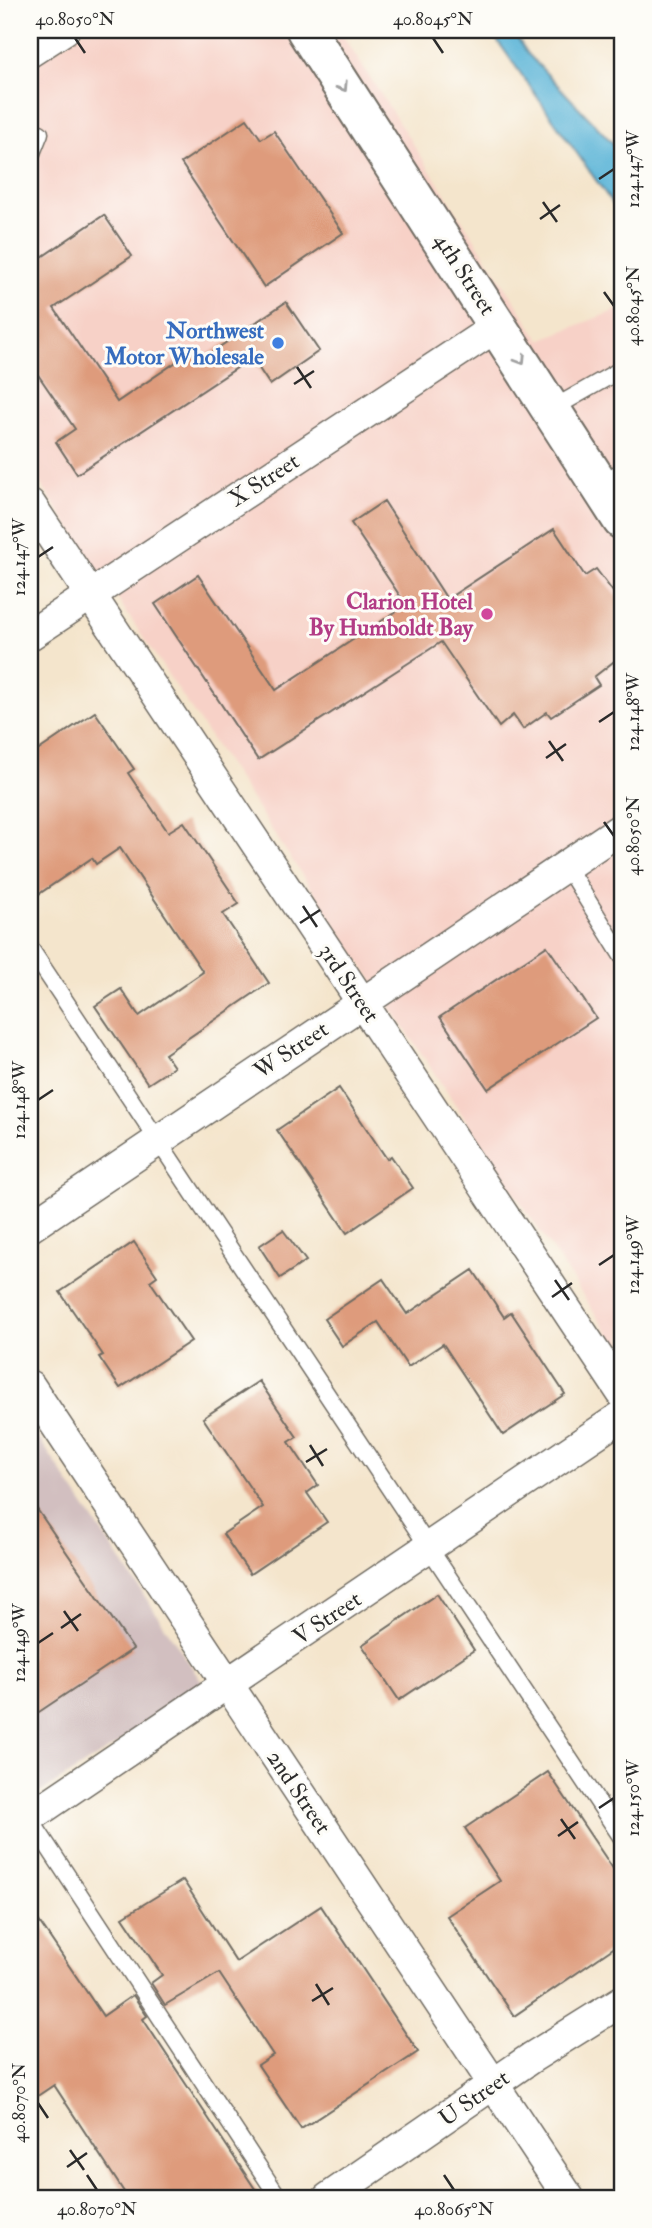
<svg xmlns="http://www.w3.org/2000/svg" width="652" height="2228" viewBox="0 0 652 2228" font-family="'IM FELL Double Pica',serif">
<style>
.built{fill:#f7d1c7}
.industrial{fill:#d2bfc0}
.water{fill:#59b3d7;stroke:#426f81;stroke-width:2}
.building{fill:#de9b7b}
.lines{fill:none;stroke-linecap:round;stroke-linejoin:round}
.service-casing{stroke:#716c63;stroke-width:19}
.minor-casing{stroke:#716c63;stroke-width:33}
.trunk-casing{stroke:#716c63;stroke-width:42}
.service{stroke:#fff;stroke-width:16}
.minor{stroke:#fff;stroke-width:30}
.trunk{stroke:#fff;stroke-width:38}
.oneway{stroke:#a0a0a0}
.ticks{fill:none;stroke:#2b2b2b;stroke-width:2.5}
.shop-dot{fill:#3f7fe0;stroke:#fdfcf7;stroke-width:2.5}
.hotel-dot{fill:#d1479c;stroke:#fdfcf7;stroke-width:2.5}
.labels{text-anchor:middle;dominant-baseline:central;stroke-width:6;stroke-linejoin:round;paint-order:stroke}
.street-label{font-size:23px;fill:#2b2b2b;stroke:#fdfcf7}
.shop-label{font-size:23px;font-weight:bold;fill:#366cbe;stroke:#fdfcf7;text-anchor:end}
.hotel-label{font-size:23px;font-weight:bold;fill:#b23c85;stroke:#fdfcf7;text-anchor:end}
.neatline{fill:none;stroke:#2b2b2b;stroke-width:2.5}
.ticks-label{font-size:18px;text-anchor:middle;fill:#2b2b2b}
</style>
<rect width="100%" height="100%" fill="#fdfcf7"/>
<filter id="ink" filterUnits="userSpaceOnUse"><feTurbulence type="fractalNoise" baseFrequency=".0143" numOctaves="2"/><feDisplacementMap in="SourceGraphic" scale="14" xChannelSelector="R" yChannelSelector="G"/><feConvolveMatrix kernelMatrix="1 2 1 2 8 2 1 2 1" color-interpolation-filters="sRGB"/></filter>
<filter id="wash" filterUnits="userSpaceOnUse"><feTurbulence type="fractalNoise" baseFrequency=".00686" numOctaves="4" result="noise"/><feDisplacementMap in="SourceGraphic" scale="28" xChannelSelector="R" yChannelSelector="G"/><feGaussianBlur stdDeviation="1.57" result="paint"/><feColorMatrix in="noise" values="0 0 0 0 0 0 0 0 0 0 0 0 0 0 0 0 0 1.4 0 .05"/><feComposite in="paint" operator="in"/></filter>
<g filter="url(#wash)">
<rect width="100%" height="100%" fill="#f4e5cc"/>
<polygon class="built" points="85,30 339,30 540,340 622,308 622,1354 30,468 30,67"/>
<polygon class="industrial" points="30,1425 206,1688 30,1799"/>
<polygon class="water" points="490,30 512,30 528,54 622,153 622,217"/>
<g id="blocks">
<g class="building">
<polygon points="247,119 261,139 274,131 343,233 264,287 181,163"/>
<polygon points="104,215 132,256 54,308 117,402 194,350 200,360 286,302 319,351 270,385 252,358 77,474 56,442 75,429 30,363 30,265"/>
<polygon points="384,501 447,599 554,529 585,576 596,569 622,604 622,655 594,677 599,685 551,717 547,712 523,729 513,715 499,727 441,642 258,760 155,604 198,575 276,690 406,605 351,523"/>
<polygon points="95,712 134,769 128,773 168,832 184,822 239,904 223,914 269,983 165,1054 174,1067 148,1084 95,1006 121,989 139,1016 203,972 120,848 96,864 92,858 30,900 30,756"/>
<polygon points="547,946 596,1018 488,1089 440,1017"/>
<polygon points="339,1088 387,1159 391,1156 413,1188 347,1233 277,1130"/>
<polygon points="283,1230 306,1261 280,1278 259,1246"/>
<polygon points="134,1242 157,1276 150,1281 191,1341 120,1388 99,1357 103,1355 60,1292"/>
<polygon points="473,1270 504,1317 511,1312 565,1394 503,1435 443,1344 408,1367 378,1322 342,1346 324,1319 383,1279 407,1314"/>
<polygon points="259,1381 297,1437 289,1442 318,1485 307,1493 327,1522 250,1574 223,1534 263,1507 203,1418"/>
<polygon points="30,1499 133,1649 30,1718"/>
<polygon points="437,1594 474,1650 399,1700 362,1645"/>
<polygon points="548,1772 622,1882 622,1942 514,2016 447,1916 500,1881 465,1828"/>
<polygon points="183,1880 236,1962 321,1906 418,2052 301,2129 258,2065 273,2055 219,1973 165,2005 151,1983 162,1975 123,1917"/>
<polygon points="30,1908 103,2016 133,1995 147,2016 143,2019 261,2198 128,2198 54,2085 30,2101"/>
</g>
</g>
</g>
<g filter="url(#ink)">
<use href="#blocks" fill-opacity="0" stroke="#716c63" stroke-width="2"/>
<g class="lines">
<g class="service-casing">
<g id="service">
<polyline points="30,158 40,133"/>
<polyline points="552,409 622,369"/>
<polyline points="599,485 622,471"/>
<polyline points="565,864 622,956"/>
<polyline points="30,948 622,1838"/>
<polyline points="30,1819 279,2198"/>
</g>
</g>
<g class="minor-casing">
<g id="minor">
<polyline points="30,52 64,30"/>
<polyline points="30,504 622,1393"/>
<polyline points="30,635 499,325"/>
<polyline points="30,1227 622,828"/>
<polyline points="30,1386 569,2198"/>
<polyline points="30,1817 622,1416"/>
<polyline points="328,2198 531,2058 622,2001"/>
</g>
</g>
<g class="trunk-casing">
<polyline id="trunk" points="306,30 622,520"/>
</g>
<use href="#service" class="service"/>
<use href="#minor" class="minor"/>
<use href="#trunk" class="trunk"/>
</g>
<defs><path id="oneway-chevron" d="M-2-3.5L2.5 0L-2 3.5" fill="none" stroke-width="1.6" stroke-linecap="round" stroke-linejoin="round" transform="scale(1.75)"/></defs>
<g class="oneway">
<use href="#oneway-chevron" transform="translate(343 87) rotate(57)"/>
<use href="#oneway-chevron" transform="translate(521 360) rotate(58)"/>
</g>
</g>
<path class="ticks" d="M 75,38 L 85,53M 433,38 L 443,53M 599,179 L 614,169M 543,202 L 557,222M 540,219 L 560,205M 604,292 L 614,306M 297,367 L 311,388M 294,384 L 314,371M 38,557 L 53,547M 599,722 L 614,712M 549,741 L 563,761M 546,758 L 566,744M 604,822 L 614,836M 303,906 L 317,927M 300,923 L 320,910M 38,1100 L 53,1090M 599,1265 L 614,1255M 555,1280 L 569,1300M 552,1297 L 572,1283M 310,1445 L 323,1466M 306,1462 L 327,1449M 64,1611 L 78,1631M 61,1628 L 81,1614M 38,1643 L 53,1633M 599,1808 L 614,1798M 561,1819 L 575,1839M 558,1836 L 578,1822M 316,1984 L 329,2005M 312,2001 L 333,1988M 38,2103 L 48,2118M 70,2150 L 84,2170M 67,2167 L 87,2153M 87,2175 L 97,2190M 444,2175 L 454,2190"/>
<circle class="shop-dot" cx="278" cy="343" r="7"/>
<circle class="hotel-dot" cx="487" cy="614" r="7"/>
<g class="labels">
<g class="street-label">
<text transform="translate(465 274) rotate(57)">4th Street</text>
<text transform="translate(264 480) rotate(-33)">X Street</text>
<text transform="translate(349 983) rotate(56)">3rd Street</text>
<text transform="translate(291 1050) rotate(-34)">W Street</text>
<text transform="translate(327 1618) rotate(-34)">V Street</text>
<text transform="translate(299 1792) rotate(56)">2nd Street</text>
<text transform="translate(474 2098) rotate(-35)">U Street</text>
</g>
<g class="shop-label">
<text x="264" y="330">Northwest<tspan x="264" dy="26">Motor Wholesale</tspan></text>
</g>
<g class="hotel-label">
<text x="473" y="601">Clarion Hotel<tspan x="473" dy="26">By Humboldt Bay</tspan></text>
</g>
</g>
<rect width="652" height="2228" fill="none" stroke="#fdfcf7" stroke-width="77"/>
<rect x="38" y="38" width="576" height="2152" class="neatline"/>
<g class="ticks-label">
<text x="75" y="25">40.8050°N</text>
<text x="433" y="25">40.8045°N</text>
<text transform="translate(633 169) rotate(-90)" y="6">124.147°W</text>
<text transform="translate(633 306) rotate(-90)" y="6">40.8045°N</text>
<text transform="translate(19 557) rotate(-90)" y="6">124.147°W</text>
<text transform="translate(633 712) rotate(-90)" y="6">124.148°W</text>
<text transform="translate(633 836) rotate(-90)" y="6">40.8050°N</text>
<text transform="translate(19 1100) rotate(-90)" y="6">124.148°W</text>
<text transform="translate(633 1255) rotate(-90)" y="6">124.149°W</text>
<text transform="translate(19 1643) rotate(-90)" y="6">124.149°W</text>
<text transform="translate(633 1798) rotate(-90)" y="6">124.150°W</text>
<text transform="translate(19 2103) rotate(-90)" y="6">40.8070°N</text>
<text x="97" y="2215">40.8070°N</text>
<text x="454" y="2215">40.8065°N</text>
</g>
</svg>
